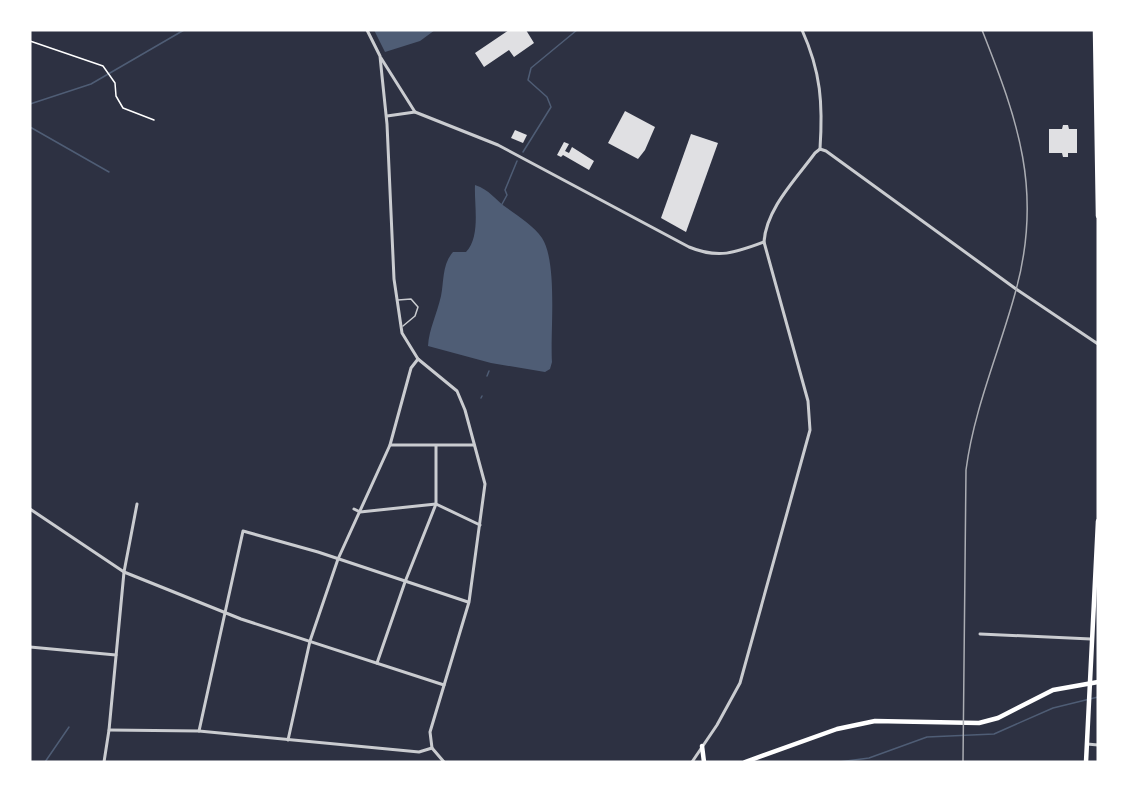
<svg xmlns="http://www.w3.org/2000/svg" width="1128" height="792" viewBox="0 0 1128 792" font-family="'DM Sans',sans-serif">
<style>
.water{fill:#4f5d75}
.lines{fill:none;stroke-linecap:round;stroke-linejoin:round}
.stream{stroke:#4f5d75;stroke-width:1.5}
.building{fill:#e0e0e3}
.path{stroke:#fff;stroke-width:1.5}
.service{stroke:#caccd0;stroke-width:1.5}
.minor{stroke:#caccd0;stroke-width:3}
.secondary{stroke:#fff;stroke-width:4.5}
.rail{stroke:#abadb3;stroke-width:1.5}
</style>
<rect width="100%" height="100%" fill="#2d3142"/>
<g class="water">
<polygon points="374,30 435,30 420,41 385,52"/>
<path d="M 475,185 C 490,190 494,199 507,208 C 519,217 534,226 542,238 C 558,263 550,332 552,362 L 550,369 L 545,372 L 491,363 L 428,346 C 429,329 437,314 441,296 C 444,282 442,264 453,252 L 466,252 C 481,236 474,205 475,185 Z"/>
</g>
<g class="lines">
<g class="stream">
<polyline points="30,104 91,84 184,30"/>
<polyline points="30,127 109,172"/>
<polyline points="523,152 551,107 547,97 528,80 531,68 577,30"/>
<polyline points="501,206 507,195 505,190 517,161"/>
<polyline points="487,376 489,371"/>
<polyline points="481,398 482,396"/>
<polyline points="45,762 69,727"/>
<polyline points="839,762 869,758 927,737 994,734 1053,708 1098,697"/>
</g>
</g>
<g class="building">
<polygon points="509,30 526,30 534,43 514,57 509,50 484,67 475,53"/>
<polygon points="625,111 655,127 645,150 638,159 608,143"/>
<polygon points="1063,125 1068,125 1069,129 1077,129 1077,153 1068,153 1068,157 1063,157 1062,153 1049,153 1049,129 1062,129"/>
<polygon points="515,130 527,135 523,143 511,138"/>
<polygon points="691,134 718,143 686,232 661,218"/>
<polygon points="564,142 569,144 565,151 569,153 572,147 594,161 589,170 563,155 561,157 557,155"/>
</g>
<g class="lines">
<polyline class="path" points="30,41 103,66 115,83 116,96 123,108 154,120"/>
<polyline class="service" points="398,300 411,299 418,307 415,316 403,326"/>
<g class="minor">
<polyline points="367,30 380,56 382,76 387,124 394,279 402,333 418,359 457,391 465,410 485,484 469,602 430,732 432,748 444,762"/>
<path d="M 802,30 C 821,72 823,104 820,149"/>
<path d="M 381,58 L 415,112 L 498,145 L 689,247 C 718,259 735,253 764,242"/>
<polyline points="387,116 415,112"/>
<polyline points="390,445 474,445"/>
<polyline points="30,509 124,572 241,619 444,685"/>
<polyline points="354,509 360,512 436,504 480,525"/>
<polyline points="980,634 1091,639"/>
<polyline points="30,647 116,655"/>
<polyline points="377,663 405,582 436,504 436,446"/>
<polyline points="109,730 199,731 419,752 432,748"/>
<polyline points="199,731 243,531 318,552 468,602"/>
<polyline points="288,740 310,641 338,559 390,445 411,368 418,359"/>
<polyline points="1087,744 1098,745"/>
<polyline points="104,762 109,730 124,572 137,504"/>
<path d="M 692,762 L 717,725 L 740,683 L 810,430 L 808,401 L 764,242 C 766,209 796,179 815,153 L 820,149 L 826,151 L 1016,289 L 1098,344"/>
</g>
<g class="secondary">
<polyline points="1095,30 1098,216"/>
<polyline points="702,746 704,762"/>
<polyline points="745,762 837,729 875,721 979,723 998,718 1053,690 1098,682"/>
<polyline points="1086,762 1098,521"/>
</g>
<path class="rail" d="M 963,762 L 966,470 C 974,408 1000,350 1016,290 C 1043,191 1018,121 982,30"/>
</g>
<rect width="1128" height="792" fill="none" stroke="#ffffff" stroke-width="63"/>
</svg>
